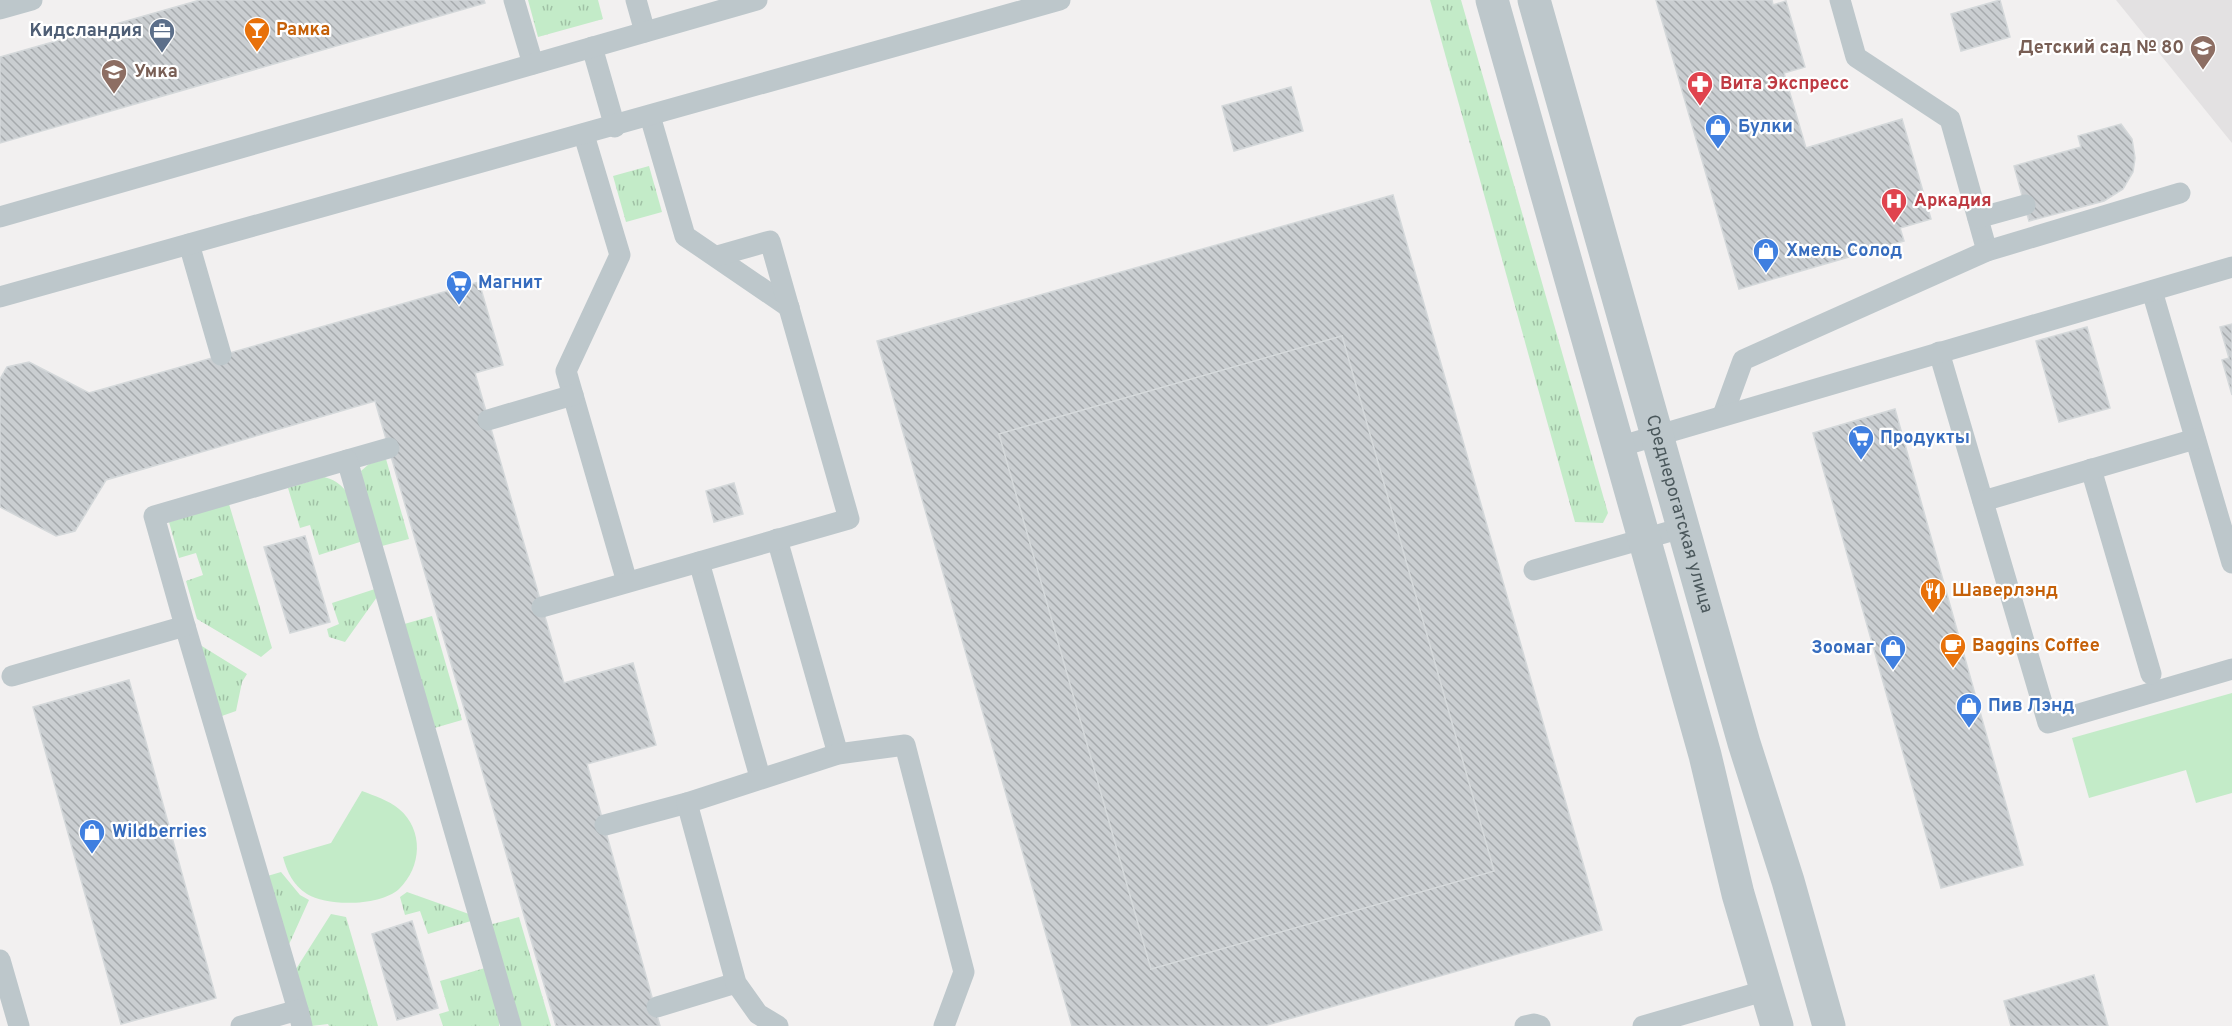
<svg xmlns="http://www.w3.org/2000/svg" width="2232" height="1026" viewBox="0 0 2232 1026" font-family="Overpass,sans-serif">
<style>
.education{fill:#e3e1e2}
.grass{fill:url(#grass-tufts)}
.green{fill:#c3ebc8}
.building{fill:url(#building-back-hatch);stroke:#d4d8da;stroke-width:1.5;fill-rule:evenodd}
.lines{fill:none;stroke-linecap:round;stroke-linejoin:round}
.service{stroke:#bdc7cb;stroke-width:21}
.tertiary{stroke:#bdc7cb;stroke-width:33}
.labels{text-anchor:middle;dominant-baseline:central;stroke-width:4.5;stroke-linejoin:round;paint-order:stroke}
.food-label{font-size:18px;font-weight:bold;fill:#c56008;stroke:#fff;text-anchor:start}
.service-label{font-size:18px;font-weight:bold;fill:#4e5e75;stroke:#fff;text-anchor:end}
.education-label{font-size:18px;font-weight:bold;fill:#785e54;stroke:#fff;text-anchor:end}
.health-label{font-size:18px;font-weight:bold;fill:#be3a42;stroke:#fff;text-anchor:start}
.shop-label{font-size:18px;font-weight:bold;fill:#366cbe;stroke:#fff;text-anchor:start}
.street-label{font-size:18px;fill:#4a575b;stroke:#fff}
</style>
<defs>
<pattern id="grass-tufts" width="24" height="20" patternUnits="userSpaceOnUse" patternTransform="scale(1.5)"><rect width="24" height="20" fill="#c3ebc8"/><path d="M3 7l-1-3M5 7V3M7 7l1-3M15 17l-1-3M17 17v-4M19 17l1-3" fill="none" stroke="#a0c1a5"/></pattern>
<pattern id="building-back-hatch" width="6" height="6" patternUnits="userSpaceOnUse" patternTransform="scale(1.5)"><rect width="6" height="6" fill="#caced1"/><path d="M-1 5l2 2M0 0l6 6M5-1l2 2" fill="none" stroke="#a6aaad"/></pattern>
</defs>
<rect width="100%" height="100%" fill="#f2f0f0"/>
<polygon class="education" points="2116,0 2232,0 2232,143"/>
<g class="grass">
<polygon points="528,0 598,0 603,19 538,37"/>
<polygon points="1430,0 1461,0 1608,513 1603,523 1575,522"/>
<polygon points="649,166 662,212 626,222 613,176"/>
<polygon points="386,459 409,539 378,547 361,471 369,464"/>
<path d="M 324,477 C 354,484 356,516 363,541 L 319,555 L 310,525 L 300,528 L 288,488 Z"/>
<polygon points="229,504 272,648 261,657 197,619 186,581 203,575 196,553 179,558 169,522"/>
<polygon points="375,589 377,597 345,642 329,637 327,629 339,624 332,603"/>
<polygon points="432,616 462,720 431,729 401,625"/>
<polygon points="197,643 247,674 242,682 236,711 219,717"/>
<polygon points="281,872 300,895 309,900 286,951 264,877"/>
<polygon points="407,892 469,914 471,921 428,934 420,911 405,915 400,897"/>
<polygon points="331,914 346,917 378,1026 329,1026 328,1024 312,1026 296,969"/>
<polygon points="519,917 551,1026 520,1026 489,925"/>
<polygon points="485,968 500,1018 499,1026 443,1026 439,1014 449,1011 440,981"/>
</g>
<g class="green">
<polygon points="2232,693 2232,793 2196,803 2186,770 2089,798 2072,738"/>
<path d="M 362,791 C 375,796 388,800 399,809 C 424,830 422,867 399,889 C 381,906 327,907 307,894 C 293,885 287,872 283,857 L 331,843 Z"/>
</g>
<g class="building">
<polygon points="200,0 484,0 485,3 0,143 0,57"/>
<polygon points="1656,0 1772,0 1773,5 1786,1 1805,67 1784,73 1806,148 1902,119 1931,219 1900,228 1904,241 1739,289"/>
<polygon points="2000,0 2010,37 1961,51 1951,14"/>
<polygon points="1291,87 1303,131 1234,151 1222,106"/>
<polygon points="2121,124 2132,139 2135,158 2133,172 2123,189 2104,201 2029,221 2014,166 2081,147 2078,136"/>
<path d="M 1393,195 L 1602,930 L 1264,1026 L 1072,1026 L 877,341 ZM 1342,336 L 1494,871 L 1151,969 L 999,434 Z"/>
<polygon points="479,282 503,365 475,373 564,683 633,663 656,745 587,764 660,1026 556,1026 375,401 106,480 75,531 56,536 0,507 0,379 7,367 29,362 89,393"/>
<polygon points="2232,324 2232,395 2222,360 2229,358 2220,327"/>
<polygon points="2087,327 2110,408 2059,422 2036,341"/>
<polygon points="1342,336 1494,871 1151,969 999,434"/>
<polygon points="1895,409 2023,865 1941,888 1813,433"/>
<polygon points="734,483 743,514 714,522 706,491"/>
<polygon points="305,536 330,622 290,633 264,547"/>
<polygon points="129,680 216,998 121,1024 33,707"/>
<polygon points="412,921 438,1008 397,1020 372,934"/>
<polygon points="2094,975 2108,1026 2011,1026 2004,1001"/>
</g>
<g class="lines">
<g class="service">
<polyline points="514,0 533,64"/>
<polyline points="636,0 645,32"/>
<polyline points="1840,0 1856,57 1950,119 1987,251"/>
<polyline points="0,9 32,0"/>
<polyline points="592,47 615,127"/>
<polyline points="650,116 685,236 789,307"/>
<polyline points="584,135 620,255 566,371 627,582"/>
<polyline points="0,217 757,0"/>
<polyline points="1978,218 2025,205"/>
<polyline points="189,244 221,355"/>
<polyline points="2152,291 2232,563"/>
<polyline points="0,297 1060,0"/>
<polyline points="1939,352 2048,723 2232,669"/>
<polyline points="1723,415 1743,360 1987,251 2180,193"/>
<polyline points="488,420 573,395"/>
<polyline points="1618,447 2232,267"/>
<polyline points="347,460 389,448"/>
<polyline points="2091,469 2151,674"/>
<polyline points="1983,501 2195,439"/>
<polyline points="777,539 838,754"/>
<polyline points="699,562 760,777"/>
<polyline points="1534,570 1682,528"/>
<polyline points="542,607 849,519 770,241 717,256"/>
<polyline points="185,626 298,1010"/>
<polyline points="12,676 185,626 154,516 347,460 511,1026"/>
<polyline points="605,825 687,803"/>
<polyline points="0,960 19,1026"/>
<polyline points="657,1007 736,983"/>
<polyline points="241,1026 298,1010 302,1026"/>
<polyline points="778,1026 758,1014 736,983 687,803 838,754 905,745 964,972 944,1026"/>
<polyline points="1525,1026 1534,1024 1540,1026"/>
<polyline points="1643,1026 1767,990"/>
</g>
<g class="tertiary">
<polyline points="1492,0 1644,538 1705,755 1738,894 1777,1026"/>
<path id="s1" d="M 1534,0 L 1744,743 L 1788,881 L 1829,1026"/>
</g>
</g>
<defs>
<g id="bar-pin" transform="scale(1.35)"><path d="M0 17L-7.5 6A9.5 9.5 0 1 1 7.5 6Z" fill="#e8710a" stroke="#fff"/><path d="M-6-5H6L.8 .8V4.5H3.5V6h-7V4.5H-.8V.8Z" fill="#fff"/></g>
<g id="office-pin" transform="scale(1.35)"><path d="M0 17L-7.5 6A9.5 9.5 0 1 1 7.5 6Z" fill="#5c6f8a" stroke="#fff"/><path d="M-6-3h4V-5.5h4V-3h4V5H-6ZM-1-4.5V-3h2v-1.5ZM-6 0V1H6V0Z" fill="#fff"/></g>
<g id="school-pin" transform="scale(1.35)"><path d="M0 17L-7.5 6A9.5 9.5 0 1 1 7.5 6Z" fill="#8d6e63" stroke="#fff"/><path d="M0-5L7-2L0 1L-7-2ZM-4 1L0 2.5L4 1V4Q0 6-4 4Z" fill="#fff"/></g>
<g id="pharmacy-pin" transform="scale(1.35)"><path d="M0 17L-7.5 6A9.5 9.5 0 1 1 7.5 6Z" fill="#e0444e" stroke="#fff"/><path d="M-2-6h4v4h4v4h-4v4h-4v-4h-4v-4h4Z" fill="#fff"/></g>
<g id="shop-pin" transform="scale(1.35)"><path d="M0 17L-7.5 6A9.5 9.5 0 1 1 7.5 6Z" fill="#3f7fe0" stroke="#fff"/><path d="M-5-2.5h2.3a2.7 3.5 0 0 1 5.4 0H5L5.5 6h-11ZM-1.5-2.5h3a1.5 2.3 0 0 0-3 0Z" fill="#fff"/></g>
<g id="hospital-pin" transform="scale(1.35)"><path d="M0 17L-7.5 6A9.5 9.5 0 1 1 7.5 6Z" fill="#e0444e" stroke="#fff"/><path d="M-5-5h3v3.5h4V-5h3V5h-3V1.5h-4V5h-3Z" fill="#fff"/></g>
<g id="supermarket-pin" transform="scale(1.35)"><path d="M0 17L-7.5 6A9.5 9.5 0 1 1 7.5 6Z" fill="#3f7fe0" stroke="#fff"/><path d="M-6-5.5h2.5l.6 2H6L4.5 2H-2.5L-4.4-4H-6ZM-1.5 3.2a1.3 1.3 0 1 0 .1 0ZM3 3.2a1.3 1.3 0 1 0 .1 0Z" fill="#fff"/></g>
<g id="restaurant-pin" transform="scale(1.35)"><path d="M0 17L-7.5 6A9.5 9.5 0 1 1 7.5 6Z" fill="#e8710a" stroke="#fff"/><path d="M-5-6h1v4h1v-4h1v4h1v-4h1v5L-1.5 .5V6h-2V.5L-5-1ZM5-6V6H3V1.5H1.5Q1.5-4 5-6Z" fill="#fff"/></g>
<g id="cafe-pin" transform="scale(1.35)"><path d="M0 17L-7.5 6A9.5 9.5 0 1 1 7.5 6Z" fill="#e8710a" stroke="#fff"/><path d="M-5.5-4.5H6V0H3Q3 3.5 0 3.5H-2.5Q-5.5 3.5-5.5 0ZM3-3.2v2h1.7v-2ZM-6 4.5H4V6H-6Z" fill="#fff"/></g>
</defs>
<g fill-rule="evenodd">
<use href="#bar-pin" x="257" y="30"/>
<use href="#office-pin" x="162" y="31"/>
<use href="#school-pin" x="2203" y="48"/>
<use href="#school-pin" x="114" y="72"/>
<use href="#pharmacy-pin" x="1700" y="84"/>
<use href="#shop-pin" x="1718" y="127"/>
<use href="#hospital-pin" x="1894" y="201"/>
<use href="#shop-pin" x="1766" y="251"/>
<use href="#supermarket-pin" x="459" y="283"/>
<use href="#supermarket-pin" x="1861" y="438"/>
<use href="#restaurant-pin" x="1933" y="591"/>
<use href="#cafe-pin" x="1953" y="646"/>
<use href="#shop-pin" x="1893" y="648"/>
<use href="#shop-pin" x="1969" y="706"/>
<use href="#shop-pin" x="92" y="832"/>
</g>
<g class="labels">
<g class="food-label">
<text x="276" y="30">Рамка</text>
<text x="1952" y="591">Шаверлэнд</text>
<text x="1972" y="646">Baggins Coffee</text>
</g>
<g class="service-label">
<text x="142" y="31">Кидсландия</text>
</g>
<g class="education-label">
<text x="2184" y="48">Детский сад № 80</text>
<text x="134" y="72" text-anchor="start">Умка</text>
</g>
<g class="health-label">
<text x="1720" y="84">Вита Экспресс</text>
<text x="1914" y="201">Аркадия</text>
</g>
<g class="shop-label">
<text x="1738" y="127">Булки</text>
<text x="1786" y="251">Хмель Солод</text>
<text x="478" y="283">Магнит</text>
<text x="1880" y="438">Продукты</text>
<text x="1874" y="648" text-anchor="end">Зоомаг</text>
<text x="1988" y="706">Пив Лэнд</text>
<text x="112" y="832">Wildberries</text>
</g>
<g class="street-label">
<text stroke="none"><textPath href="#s1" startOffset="534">Среднерогатская улица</textPath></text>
</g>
</g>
</svg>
